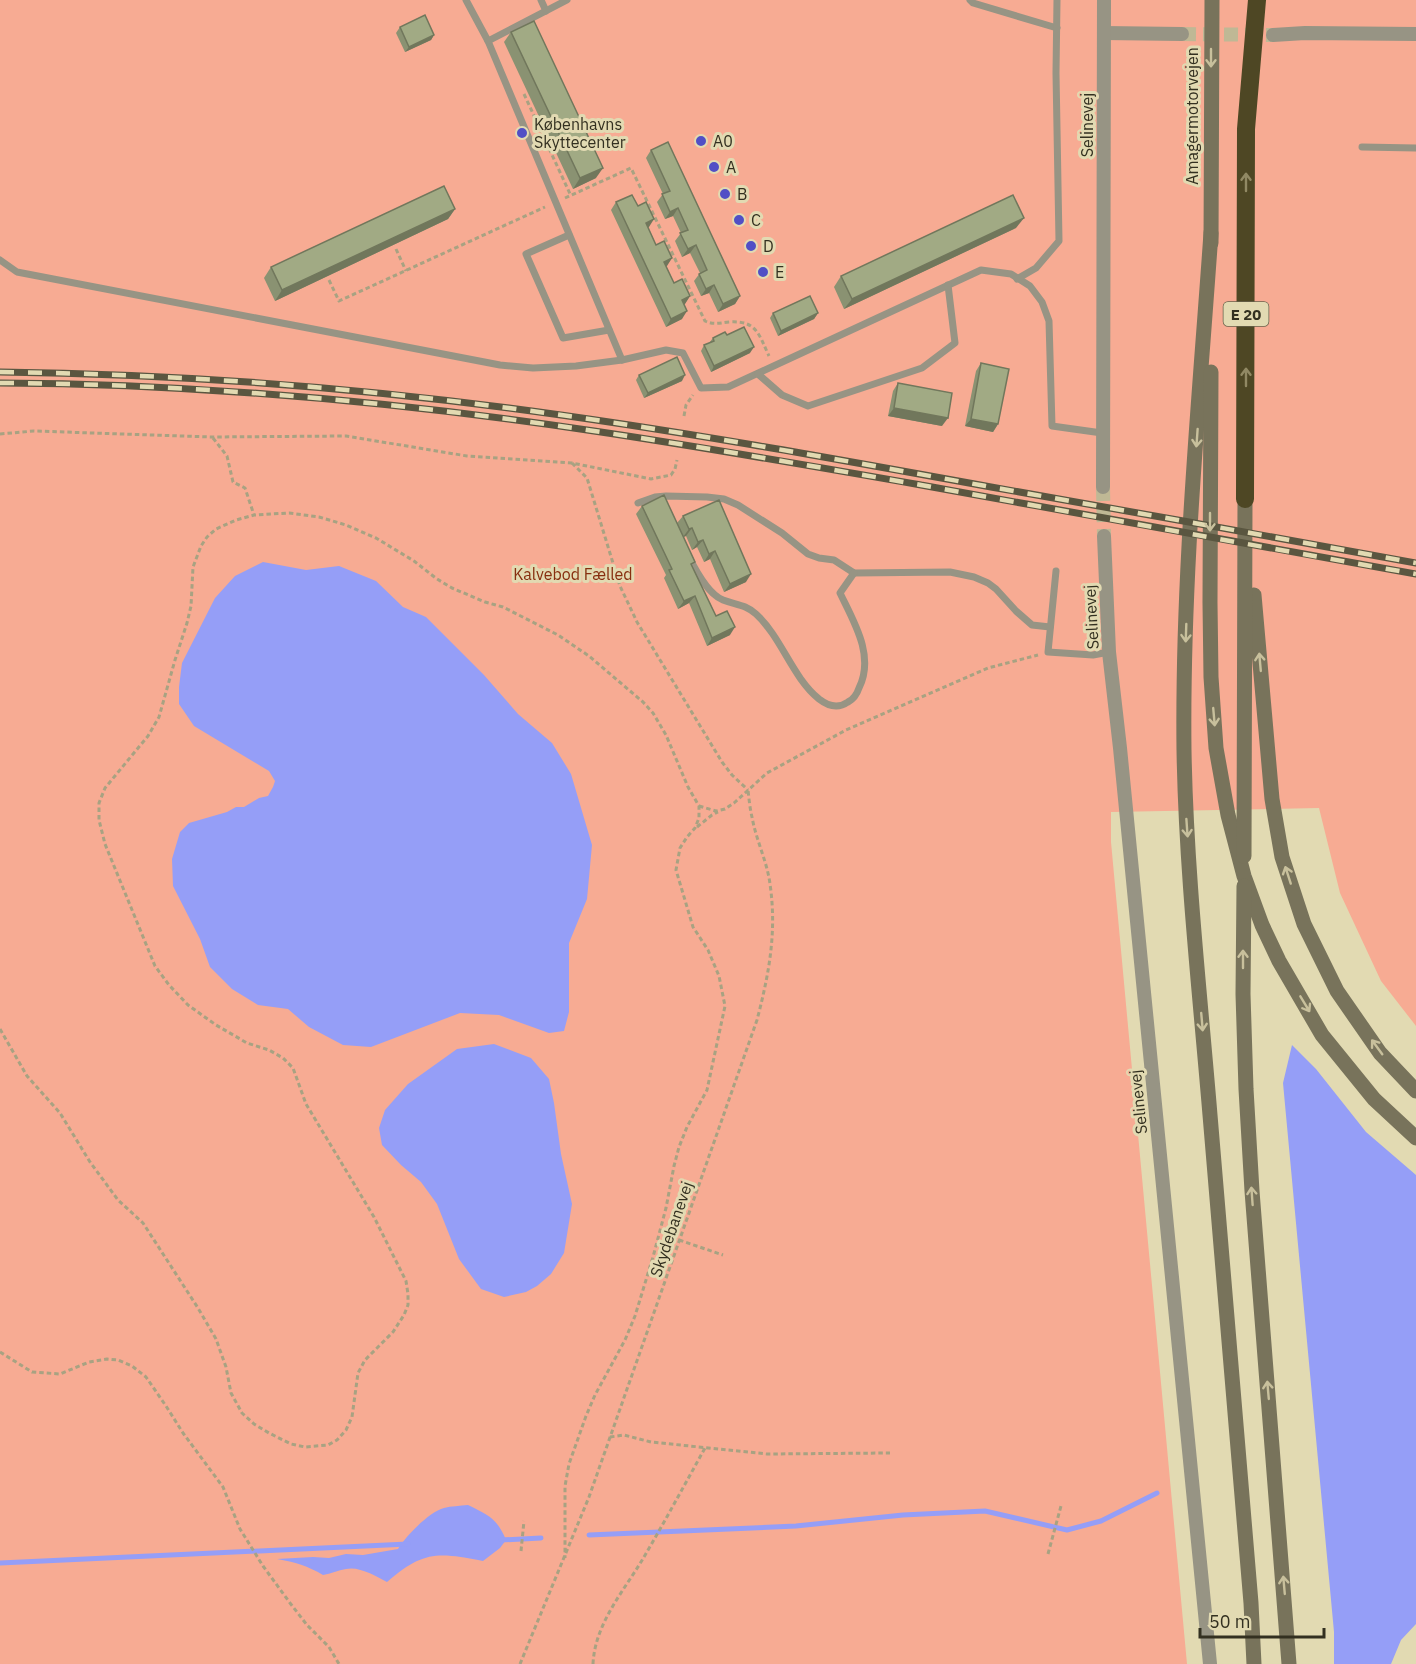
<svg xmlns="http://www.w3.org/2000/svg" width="1416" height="1664" viewBox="0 0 1416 1664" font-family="'IBM Plex Sans',sans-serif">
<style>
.green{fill:#f7ab93}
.water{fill:#959ef7}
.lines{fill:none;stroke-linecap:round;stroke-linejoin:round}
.stream{stroke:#959ef7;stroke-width:5}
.street-tunnel{stroke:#bfb895;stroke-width:14;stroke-dasharray:14 7;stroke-linecap:butt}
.path{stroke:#a8a282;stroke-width:3;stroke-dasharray:4.5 3;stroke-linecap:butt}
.lane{stroke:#979484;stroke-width:7}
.street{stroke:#979484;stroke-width:14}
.secondary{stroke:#78735b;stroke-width:15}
.highway{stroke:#4e4724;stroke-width:18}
.rail-casing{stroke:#5a5640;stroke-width:7}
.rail{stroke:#e2dab2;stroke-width:4.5;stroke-dasharray:14;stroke-linecap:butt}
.wall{fill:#8a9272}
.shaded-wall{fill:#71775c}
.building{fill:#a1aa84;stroke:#71775c;stroke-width:1.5}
.oneway{stroke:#c8c09c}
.oneway2{stroke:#918964}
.poi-dot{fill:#514fc5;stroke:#e2dab2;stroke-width:2}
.labels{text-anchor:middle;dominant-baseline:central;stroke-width:6;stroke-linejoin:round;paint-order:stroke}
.shield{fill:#e2dab2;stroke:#68634c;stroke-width:1.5}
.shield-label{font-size:15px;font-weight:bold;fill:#333020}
.street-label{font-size:16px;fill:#333020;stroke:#e2dab2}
.poi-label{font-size:16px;fill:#333020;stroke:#e2dab2;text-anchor:start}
.park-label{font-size:16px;fill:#872f0f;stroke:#e2dab2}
</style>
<rect width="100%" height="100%" fill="#e2dab2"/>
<polygon class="green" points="0,0 1416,0 1416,1026 1381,981 1340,893 1319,808 1111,812 1111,842 1187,1664 0,1664"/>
<g class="water">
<polygon points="263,562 306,570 339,566 376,581 403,607 426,617 484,675 518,714 552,743 571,774 592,845 587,899 569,943 569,1012 564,1031 549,1033 499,1015 460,1013 371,1047 343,1045 309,1027 288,1009 258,1005 232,989 210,967 200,939 173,886 172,859 180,832 189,823 227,812 236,807 244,807 259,798 268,796 273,787 275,781 269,771 194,726 179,704 179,687 182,663 215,598 235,576"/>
<polygon points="494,1044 531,1058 549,1079 554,1103 561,1154 572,1204 564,1253 551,1274 537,1286 526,1292 504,1297 481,1289 459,1259 437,1204 421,1182 401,1165 382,1145 379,1128 385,1110 408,1084 457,1049"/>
<polygon points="1292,1045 1316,1069 1366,1132 1416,1175 1416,1624 1401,1640 1391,1664 1334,1664 1334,1632 1283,1083"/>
<path d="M 468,1505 C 488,1515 497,1518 506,1540 L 500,1548 L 483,1561 C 437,1552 423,1551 387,1582 C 376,1576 359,1566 346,1569 C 338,1570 331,1574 323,1575 C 308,1566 295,1562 277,1559 L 313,1557 L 329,1558 L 346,1554 L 363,1555 L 398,1549 C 406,1536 429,1512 444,1508 C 451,1506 460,1506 468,1505 Z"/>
</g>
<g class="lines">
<g class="stream">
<polyline points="589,1535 796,1526 903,1515 985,1511 1067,1530 1101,1521 1157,1493"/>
<polyline points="501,1540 541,1538"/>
<polyline points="0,1563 408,1544"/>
</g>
<g class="street-tunnel">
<polyline points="1182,34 1273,35"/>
<polyline points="1103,487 1104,536"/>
</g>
<g class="path">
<polyline points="524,94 571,196"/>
<path d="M 565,198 L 631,168 L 705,321 C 714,325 719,323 729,322 C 757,320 759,335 769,356"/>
<polyline points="396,249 406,271"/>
<polyline points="329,280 339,301 545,207"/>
<polyline points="684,416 686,405 693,395"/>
<polyline points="0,434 34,431 212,437 346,436 467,456 572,463 651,479 671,475 675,469 677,460"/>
<polyline points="213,438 227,456 233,482 245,488 254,515"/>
<polyline points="572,463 587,478 620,586 637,622 722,762 732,775 748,790"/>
<polyline points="699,806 716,811 725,809 734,803 767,773 846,730 988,668 1038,655"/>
<polyline points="697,827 712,815 718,812"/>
<polyline points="0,1029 27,1076 60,1113 90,1162 118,1200 143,1223 198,1308 216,1339 226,1367 231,1393 242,1413 254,1424 269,1433 291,1444 305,1447 328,1445 337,1440 346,1430 352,1417 358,1373 365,1360 393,1332 404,1315 408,1305 408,1294 406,1281 374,1217 306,1104 293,1068 283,1058 269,1050 247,1043 216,1025 188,1005 169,985 155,966 105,844 99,820 99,803 105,788 148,736 159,717 175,660 187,623 191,606 193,567 201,546 207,537 216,529 236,520 254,515 289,513 319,517 346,525 376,538 414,561 437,579 452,588 485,602 503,607 558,635 589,656 643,702 653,713 666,735 688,787 699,806 699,818 695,828 687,837 680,848 676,870 693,927 708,950 719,976 725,1006 707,1090 687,1127 679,1147 674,1166 666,1208 653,1257 635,1316 625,1340 595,1395 586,1416 569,1464 565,1486 565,1558"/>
<polyline points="679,1240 723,1255"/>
<polyline points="0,1352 32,1372 60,1374 89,1362 107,1359 118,1360 132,1366 146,1377 166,1406 183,1433 223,1487 240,1529 263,1566 290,1603 307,1625 329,1647 339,1664"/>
<polyline points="610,1437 624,1435 651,1442 767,1454 890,1453"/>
<polyline points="521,1551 524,1521"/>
<polyline points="1048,1554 1061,1506"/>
<path d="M 520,1664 L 589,1497 L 757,1020 C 769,974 777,932 770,884 C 767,861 756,840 752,817 C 750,809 749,799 748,790"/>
<path d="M 593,1664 C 595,1623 624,1591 644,1557 C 665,1521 685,1484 705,1448"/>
</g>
<g class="lane">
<polyline points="466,0 488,41 622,360"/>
<polyline points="541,0 546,11"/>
<polyline points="970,0 973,3 1057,28"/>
<polyline points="488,41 567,0"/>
<polyline points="1362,147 1416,148"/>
<polyline points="569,235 526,254 563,338 609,330"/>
<polyline points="0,260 17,272 500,365 533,368 576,366 622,360 666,350 683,353 701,388 728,387 981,270 1011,274 1030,286 1042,302 1049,321 1052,426 1102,433"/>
<polyline points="1017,279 1036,268 1059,241 1056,73 1057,0"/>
<polyline points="758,374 782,395 808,406 922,368 955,343 948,285"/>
<polyline points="638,503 655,497 666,496 707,497 724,499 738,505 782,533 808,554 819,558 834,560 854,573 950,572 974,577 988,583 996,589 1016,611 1032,625 1050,627"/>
<path d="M 689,557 C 696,571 708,594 723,600 C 736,605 745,604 756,614 C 782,638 792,677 819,699 C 828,706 838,709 848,702 C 854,699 857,694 859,688 C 875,656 854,622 840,593 L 854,573"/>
<polyline points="1056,571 1048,652 1093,655 1109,652"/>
</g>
<g class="street">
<polyline points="1104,33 1182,34"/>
<polyline points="1273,35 1305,33 1416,34"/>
<polyline points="1103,487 1104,0"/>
<polyline points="1104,536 1109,652 1120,748 1210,1664"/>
</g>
<g class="secondary">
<path d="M 1211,233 C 1199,405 1182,577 1184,750 C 1186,871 1200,994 1210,1115 C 1224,1278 1237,1441 1251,1603 L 1254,1664"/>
<polyline points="1211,243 1212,0"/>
<polyline points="1211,372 1210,603 1211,677 1216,748 1228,815 1244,876 1262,925 1279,961 1322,1035 1374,1099 1416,1138"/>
<polyline points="1254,595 1272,799 1282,857 1304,924 1337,991 1380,1053 1416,1091"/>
<polyline points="1244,856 1245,499"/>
<polyline points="1244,886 1243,994 1246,1089 1252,1191 1289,1664"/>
</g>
<polyline class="highway" points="1245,499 1246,129 1257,0"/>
<g class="rail-casing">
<g id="rail">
<path d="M 0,372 C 170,374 340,386 509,408 C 671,429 831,458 991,487 C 1133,512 1274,537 1416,563"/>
<path d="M 0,383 C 199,384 398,402 594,431 C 703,447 812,466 921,485 C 1086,515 1251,545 1416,574"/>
</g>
</g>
<use href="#rail" class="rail"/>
</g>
<g class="wall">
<polygon points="400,27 434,35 431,40 405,52 396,33"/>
<polygon points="511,32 596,178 573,189 504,42"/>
<polygon points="651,150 740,296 735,304 718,312 709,293 701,296 694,281 700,273 690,253 682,257 675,241 681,233 673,216 665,219 657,202 663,194 646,158"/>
<polygon points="616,202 649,227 648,227 656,245 672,258 666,266 674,283 690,296 684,305 682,319 666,327 611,210"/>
<polygon points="455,209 448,219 275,301 264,278 271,267"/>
<polygon points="1016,228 844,309 834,287 841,276"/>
<polygon points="773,313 818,313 814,319 778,336 770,318"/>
<polygon points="727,335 750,353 711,372 701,351 704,345 709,343 713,338"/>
<polygon points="981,363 998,424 993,432 965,426 976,371"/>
<polygon points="639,375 682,381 644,398 636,380"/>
<polygon points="898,383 942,426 888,416 893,391"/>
<polygon points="642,506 677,523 683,516 746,582 724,592 710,559 704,562 697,547 692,550 686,536 684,537 692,566 716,616 730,635 707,646 689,603 678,609 664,578 666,575 636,514"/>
</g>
<g class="shaded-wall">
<polygon points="434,35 431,40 405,52 409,47"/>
<polygon points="603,168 596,178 573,189 580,178"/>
<polygon points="678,208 673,216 665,219 670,212"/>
<polygon points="455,209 448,219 275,301 282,290"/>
<polygon points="1024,218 1016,228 844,309 852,299"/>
<polygon points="654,219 649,227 640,231 646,223"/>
<polygon points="696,245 690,253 682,257 688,249"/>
<polygon points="672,258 667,266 658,269 664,262"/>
<polygon points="714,285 709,293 701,296 706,289"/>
<polygon points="690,296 685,304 677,308 682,300"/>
<polygon points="740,296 735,304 718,312 723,304"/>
<polygon points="687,311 682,319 666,327 671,319"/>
<polygon points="818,313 814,319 778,336 781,331"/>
<polygon points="754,347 750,353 711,372 714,366"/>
<polygon points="685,375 682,381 644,398 648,393"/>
<polygon points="894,408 948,418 942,426 888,416"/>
<polygon points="971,419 998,424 993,432 965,426"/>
<polygon points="692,528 686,536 683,537 689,529"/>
<polygon points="703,540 697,547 692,550 698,542"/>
<polygon points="715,551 710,559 704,562 709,554"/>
<polygon points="751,574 746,582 724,592 730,584"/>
<polygon points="695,596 689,603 678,609 684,601"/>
<polygon points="735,627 730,635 707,646 712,638"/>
</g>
<g class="building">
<polygon points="425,15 434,35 409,47 400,27"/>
<polygon points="534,21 603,168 580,178 511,32"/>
<polygon points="668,142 740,296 723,304 714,285 706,289 699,274 707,270 696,245 688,249 680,233 688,230 678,208 670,212 662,194 670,191 651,150"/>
<polygon points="444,186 455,209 282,290 271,267"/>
<polygon points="632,195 638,206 646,202 654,219 646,223 656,245 664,241 672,258 664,262 674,283 682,279 690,296 682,300 687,311 671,319 616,202"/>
<polygon points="1013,195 1024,218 852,299 841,276"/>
<polygon points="810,296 818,313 781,331 773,313"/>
<polygon points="744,327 754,347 714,366 704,345 714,341 713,338 725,332 727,335"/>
<polygon points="677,357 685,375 648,393 639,375"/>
<polygon points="981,363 1009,369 998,424 971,419"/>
<polygon points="898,383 952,393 948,418 894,408"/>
<polygon points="664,495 695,562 691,564 716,616 727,611 735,627 712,638 695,596 684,601 669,570 672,569 642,506"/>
<polygon points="719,500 751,574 730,584 715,551 709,554 703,540 698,542 692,528 689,529 683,516"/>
</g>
<defs><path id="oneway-shaft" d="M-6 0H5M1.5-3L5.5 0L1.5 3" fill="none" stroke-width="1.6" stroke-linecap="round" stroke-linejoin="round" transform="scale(1.5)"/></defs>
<g class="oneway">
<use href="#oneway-shaft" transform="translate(1211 58) rotate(90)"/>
<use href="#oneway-shaft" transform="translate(1197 438) rotate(94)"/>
<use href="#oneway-shaft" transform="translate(1210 522) rotate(90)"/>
<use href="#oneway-shaft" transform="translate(1186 633) rotate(92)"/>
<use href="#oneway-shaft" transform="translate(1260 662) rotate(-95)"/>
<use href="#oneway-shaft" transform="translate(1214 717) rotate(85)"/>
<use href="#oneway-shaft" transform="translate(1187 828) rotate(86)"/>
<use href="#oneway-shaft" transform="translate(1288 875) rotate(-108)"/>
<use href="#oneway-shaft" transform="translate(1243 959) rotate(-90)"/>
<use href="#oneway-shaft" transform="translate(1305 1004) rotate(59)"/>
<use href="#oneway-shaft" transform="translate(1202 1022) rotate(85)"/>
<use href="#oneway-shaft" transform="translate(1377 1047) rotate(-126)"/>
<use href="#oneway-shaft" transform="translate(1252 1196) rotate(-94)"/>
<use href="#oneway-shaft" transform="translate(1268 1390) rotate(-95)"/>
<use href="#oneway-shaft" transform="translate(1284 1585) rotate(-95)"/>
</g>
<g class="oneway2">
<use href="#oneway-shaft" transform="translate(1246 182) rotate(-90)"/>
<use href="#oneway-shaft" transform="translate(1246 377) rotate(-90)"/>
</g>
<g class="poi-dot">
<circle cx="522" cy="133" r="6"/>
<circle cx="701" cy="141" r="6"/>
<circle cx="714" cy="167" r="6"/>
<circle cx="725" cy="194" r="6"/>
<circle cx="739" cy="220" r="6"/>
<circle cx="751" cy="246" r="6"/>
<circle cx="763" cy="272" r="6"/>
</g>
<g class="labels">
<rect class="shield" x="1223.5" y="302" width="45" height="24" rx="4.5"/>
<g class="shield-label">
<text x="1246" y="314">E 20</text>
</g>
<g class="street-label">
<text transform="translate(1192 116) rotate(-90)">Amagermotorvejen</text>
<text transform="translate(1087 125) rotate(-90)">Selinevej</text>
<text transform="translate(1091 617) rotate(-93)">Selinevej</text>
<text transform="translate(1138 1102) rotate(-96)">Selinevej</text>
<text transform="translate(671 1229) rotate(-71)">Skydebanevej</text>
</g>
<g class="poi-label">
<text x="534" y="124">Københavns<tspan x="534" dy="18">Skyttecenter</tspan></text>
<text x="713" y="141">A0</text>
<text x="726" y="167">A</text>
<text x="737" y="194">B</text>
<text x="751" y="220">C</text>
<text x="763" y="246">D</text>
<text x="775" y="272">E</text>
</g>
<g class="park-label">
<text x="573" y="574">Kalvebod Fælled</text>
</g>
</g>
<path d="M1200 1628v9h124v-9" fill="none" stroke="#333020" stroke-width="3"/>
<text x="1209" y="1628" font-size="18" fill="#333020" stroke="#e2dab2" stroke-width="4.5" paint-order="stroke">50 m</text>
</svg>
